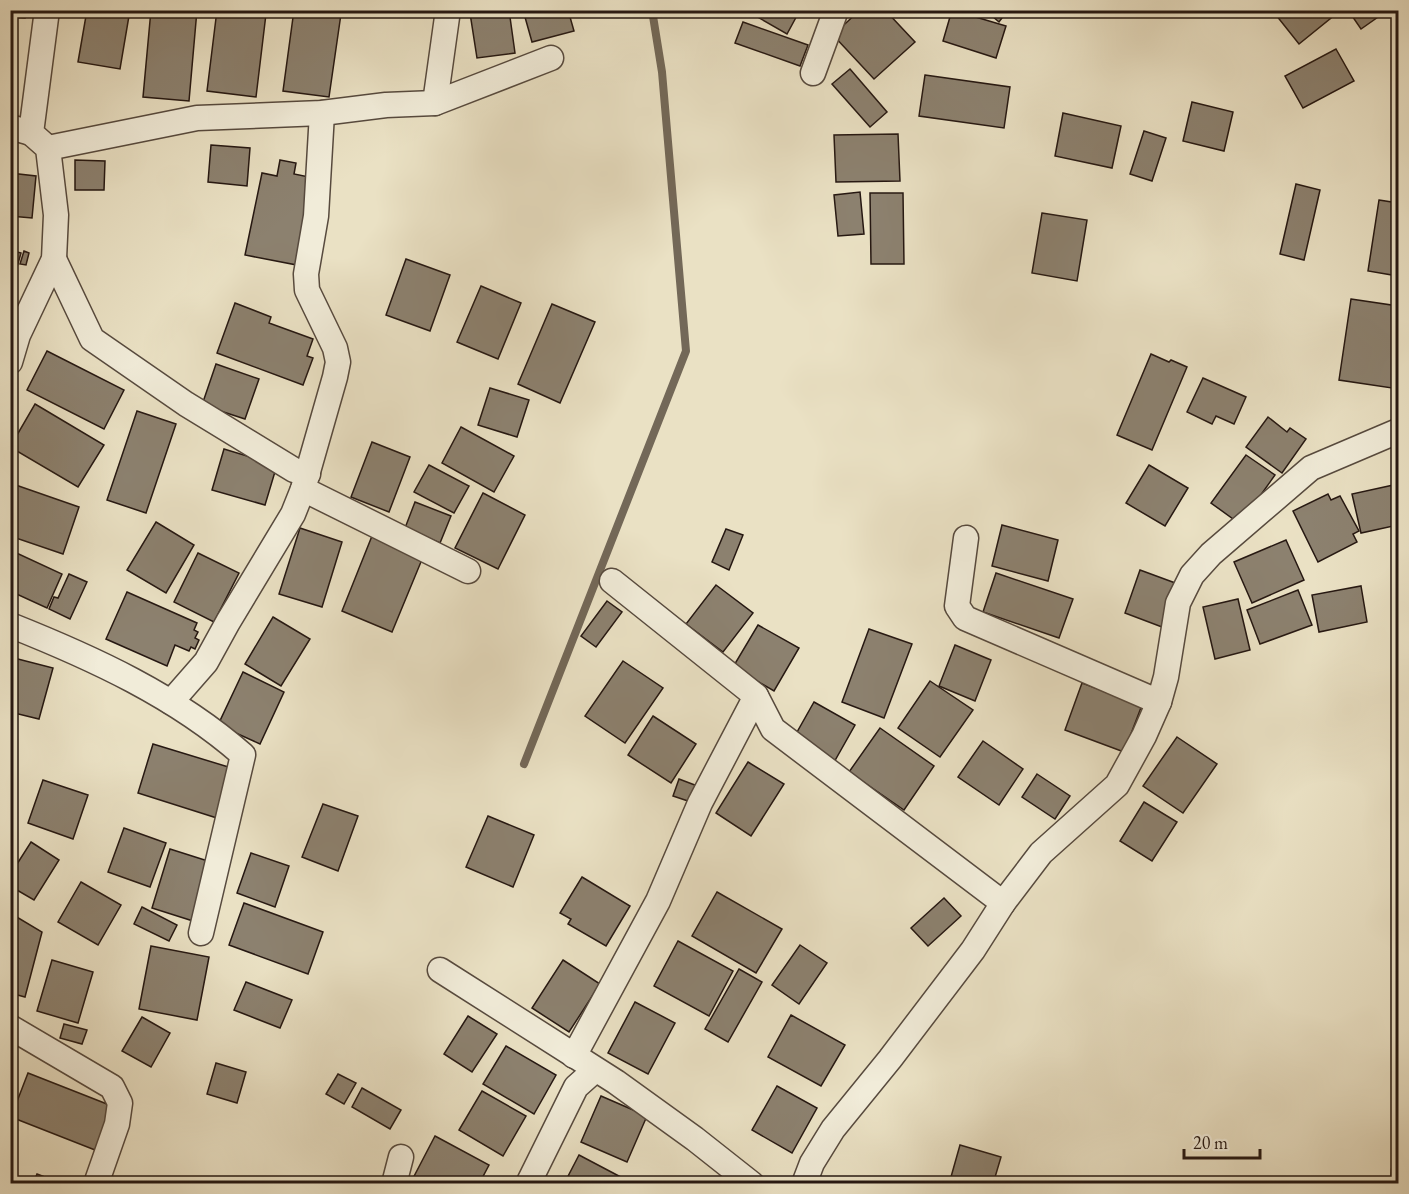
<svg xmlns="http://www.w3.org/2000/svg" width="1409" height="1194" viewBox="0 0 1409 1194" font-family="'EB Garamond',serif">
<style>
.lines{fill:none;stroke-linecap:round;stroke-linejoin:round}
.stream{stroke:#736858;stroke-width:8}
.building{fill:#8c816f;stroke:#261812;stroke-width:1.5}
.lane-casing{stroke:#574a3e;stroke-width:15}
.street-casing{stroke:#574a3e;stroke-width:27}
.lane{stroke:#f1ecd9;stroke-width:12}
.street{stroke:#f1ecd9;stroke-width:24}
</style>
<rect width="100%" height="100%" fill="#eae1c4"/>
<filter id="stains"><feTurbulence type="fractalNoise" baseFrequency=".00333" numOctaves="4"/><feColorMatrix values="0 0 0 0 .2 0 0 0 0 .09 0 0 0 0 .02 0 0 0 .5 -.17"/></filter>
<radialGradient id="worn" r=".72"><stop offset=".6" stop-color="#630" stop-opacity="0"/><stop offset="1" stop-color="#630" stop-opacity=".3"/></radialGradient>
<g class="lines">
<polyline class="stream" points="524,764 686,351 662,72 652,10"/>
</g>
<g class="building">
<polygon points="10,10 25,10 25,18 10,17"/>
<polygon points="87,10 130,10 120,69 78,62"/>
<polygon points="151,10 197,10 189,101 143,97"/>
<polygon points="217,10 266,14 256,97 207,91"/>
<polygon points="294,10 314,10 341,14 329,97 283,91"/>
<polygon points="489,10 509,10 515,53 477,58 470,13"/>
<polygon points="523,10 568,10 574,31 532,42"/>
<polygon points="756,10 800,10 787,34 754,15"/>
<polygon points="860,10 885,10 915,42 874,79 833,35"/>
<polygon points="952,10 1006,26 996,58 943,41"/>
<polygon points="985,10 1008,10 999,22"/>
<polygon points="1272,10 1326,10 1331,18 1299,44"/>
<polygon points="1348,10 1388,10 1361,29"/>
<polygon points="743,22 808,45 800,66 735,43"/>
<polygon points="1336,49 1354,81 1303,108 1285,76"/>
<polygon points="850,69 887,112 870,127 832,84"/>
<polygon points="925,75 1010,87 1004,128 919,116"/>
<polygon points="1192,102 1233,112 1224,151 1183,141"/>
<polygon points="1063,113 1121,126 1112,168 1055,156"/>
<polygon points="1144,131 1166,138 1152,181 1130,174"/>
<polygon points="898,134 900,181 836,182 834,135"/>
<polygon points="211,145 250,148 247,186 208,182"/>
<polygon points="75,160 105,161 104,190 75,190"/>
<polygon points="280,160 296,163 294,174 314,178 297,265 245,255 262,173 277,176"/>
<polygon points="10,173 36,176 32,218 10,216"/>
<polygon points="1296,184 1320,190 1304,260 1280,254"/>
<polygon points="860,192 864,234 838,236 834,195"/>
<polygon points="870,193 903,193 904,264 871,264"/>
<polygon points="1379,200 1398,203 1398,276 1368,271"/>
<polygon points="1042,213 1087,220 1077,281 1032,273"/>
<polygon points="10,250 21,253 17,267 11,265 10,268"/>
<polygon points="24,251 29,253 26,265 20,264"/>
<polygon points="406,259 450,275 430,331 386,315"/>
<polygon points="481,286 521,303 498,359 457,342"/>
<polygon points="1351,299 1398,306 1398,344 1392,388 1339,380"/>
<polygon points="235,303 271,317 269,323 313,339 307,356 313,358 303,385 217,353"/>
<polygon points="552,304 595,322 560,403 518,384"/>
<polygon points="47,351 124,390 104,429 27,390"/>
<polygon points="1151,354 1169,362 1171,360 1187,367 1152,450 1117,435"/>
<polygon points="216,364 259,379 245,419 202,405"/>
<polygon points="1203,378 1246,397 1234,424 1216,416 1212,424 1187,412"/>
<polygon points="490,388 529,400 517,437 478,425"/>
<polygon points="35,404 104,445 78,487 10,447"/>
<polygon points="137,411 176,424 146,513 107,500"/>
<polygon points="1268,417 1287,432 1290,428 1306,439 1282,473 1246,447"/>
<polygon points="461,427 514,456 494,492 442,463"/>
<polygon points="372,442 410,457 389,512 351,497"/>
<polygon points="224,449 277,465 265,505 212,490"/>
<polygon points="1246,455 1275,475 1240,524 1211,503"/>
<polygon points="429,465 469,486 454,513 414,492"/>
<polygon points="1149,465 1188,488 1165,526 1126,503"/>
<polygon points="10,483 79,507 63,554 10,536"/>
<polygon points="1398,484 1398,525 1361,533 1352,494"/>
<polygon points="483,493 525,515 498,569 455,548"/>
<polygon points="1328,494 1331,500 1340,496 1359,531 1353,534 1357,542 1318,562 1293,511"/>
<polygon points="415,502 451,516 440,543 405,528"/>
<polygon points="156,522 194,545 166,593 127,570"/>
<polygon points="1002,525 1058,540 1048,581 992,566"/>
<polygon points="300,528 342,542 322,607 279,594"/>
<polygon points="726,529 743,535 729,570 712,562"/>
<polygon points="372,536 423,557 392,632 342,611"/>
<polygon points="1286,540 1304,580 1252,603 1234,562"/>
<polygon points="10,550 62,574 47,608 10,591"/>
<polygon points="198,553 239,573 214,622 174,602"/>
<polygon points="1140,570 1178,584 1162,627 1125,613"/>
<polygon points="996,573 1073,599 1059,638 983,612"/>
<polygon points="69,574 87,582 70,619 49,609 54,597 58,598"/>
<polygon points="716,585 753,613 723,652 686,624"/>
<polygon points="1361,586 1367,622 1319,632 1312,595"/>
<polygon points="1298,590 1312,625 1260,644 1247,610"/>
<polygon points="127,592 197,623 194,630 198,632 195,638 199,640 195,649 191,647 189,651 175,645 167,666 106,639"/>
<polygon points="1238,599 1250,650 1215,659 1203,607"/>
<polygon points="607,601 622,612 596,647 581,636"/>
<polygon points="273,617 310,639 281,686 245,664"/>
<polygon points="758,625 799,648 774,691 733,667"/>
<polygon points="869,629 912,644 884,718 842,702"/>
<polygon points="955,645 991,660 975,701 939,686"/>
<polygon points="14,658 53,668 39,719 10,712 10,673"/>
<polygon points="623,661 663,688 625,743 585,716"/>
<polygon points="243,672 284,692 260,744 218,725"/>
<polygon points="930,681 973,710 940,757 898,728"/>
<polygon points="1082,683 1142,705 1124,752 1065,730"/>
<polygon points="814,702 855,725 833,764 792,741"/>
<polygon points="653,716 696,744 671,783 628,755"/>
<polygon points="880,728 934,766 904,810 849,772"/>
<polygon points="1177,737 1217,764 1183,813 1143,786"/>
<polygon points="983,741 1023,769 999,805 958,777"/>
<polygon points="153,744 235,769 220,819 138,793"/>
<polygon points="748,762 784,784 751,836 716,813"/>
<polygon points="1037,774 1070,796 1055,819 1022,797"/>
<polygon points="679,779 700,787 694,803 673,796"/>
<polygon points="43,780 88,795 73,839 28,823"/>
<polygon points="1144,802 1177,822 1152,861 1120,841"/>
<polygon points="323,804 358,816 338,871 302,857"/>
<polygon points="488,816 534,835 513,887 466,867"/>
<polygon points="124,828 166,843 150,887 108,872"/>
<polygon points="31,842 59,860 34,900 10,886 10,875"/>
<polygon points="170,849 211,862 193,921 152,908"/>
<polygon points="251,853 289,866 275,907 237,893"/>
<polygon points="582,877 630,906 606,946 568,924 571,919 560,913"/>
<polygon points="81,882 121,905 98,945 58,922"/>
<polygon points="717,892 782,929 756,973 692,936"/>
<polygon points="944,898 961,916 928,946 911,928"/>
<polygon points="244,903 323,932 308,974 229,945"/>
<polygon points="142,907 177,925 169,941 134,924"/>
<polygon points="10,913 42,932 25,997 10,993"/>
<polygon points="678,941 733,971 709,1016 654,986"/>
<polygon points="800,945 827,963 799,1004 772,985"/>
<polygon points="151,946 209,957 197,1020 139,1009"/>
<polygon points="52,960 93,972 78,1023 37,1011"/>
<polygon points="563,960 600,984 569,1032 532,1008"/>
<polygon points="739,969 762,982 728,1042 705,1029"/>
<polygon points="246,982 292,1000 280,1028 234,1010"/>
<polygon points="635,1002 675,1023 648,1074 608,1053"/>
<polygon points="791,1015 845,1045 821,1086 768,1057"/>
<polygon points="468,1016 497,1034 472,1072 444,1054"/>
<polygon points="142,1017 170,1033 151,1067 122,1051"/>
<polygon points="64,1024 87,1030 82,1044 60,1038"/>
<polygon points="506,1046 556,1075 534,1114 483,1084"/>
<polygon points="216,1063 246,1072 237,1103 207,1094"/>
<polygon points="28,1073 112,1106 95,1150 11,1117"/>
<polygon points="338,1074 356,1083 344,1104 326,1094"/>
<polygon points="777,1086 817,1108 792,1153 752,1130"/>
<polygon points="362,1088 401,1110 390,1129 352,1107"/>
<polygon points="482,1091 526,1116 503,1156 459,1130"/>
<polygon points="601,1096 647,1116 627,1162 581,1142"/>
<polygon points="435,1136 489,1165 479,1184 410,1184"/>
<polygon points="960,1145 1001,1157 993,1184 949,1184"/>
<polygon points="579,1155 634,1184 564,1184"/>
<polygon points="37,1174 63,1184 33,1184"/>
</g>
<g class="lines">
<g class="lane-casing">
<polyline id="lane" points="1397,1184 1398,1171"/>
</g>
<g class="street-casing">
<g id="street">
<polyline points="813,73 836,10"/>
<polyline points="435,103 448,10"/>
<polyline points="10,127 31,133"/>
<polyline points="48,148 197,118 322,113 386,105 435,103 551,58"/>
<polyline points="54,259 92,339 186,404 294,470 308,474"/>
<polyline points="10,362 18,335 54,259 56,215 48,148 31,133 47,10"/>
<polyline points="303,489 468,571"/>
<polyline points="966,538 957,606 965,618 1159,702"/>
<polyline points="612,581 756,696 773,729 1003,903"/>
<path d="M 10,625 C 93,658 176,696 243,755 L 201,933"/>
<polyline points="171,702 206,662 228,622 293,514 303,489 335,377 338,362 335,348 307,290 306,274 316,216 322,113"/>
<polyline points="440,970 616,1082 695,1139 752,1184"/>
<polyline points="10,1027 112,1087 120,1103 117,1124 96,1184"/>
<polyline points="574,1056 658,901 700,803 756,696"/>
<polyline points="394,1184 401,1157"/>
<polyline points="528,1184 576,1087 595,1070"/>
<polyline points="804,1184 812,1163 833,1129 890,1059 973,950 1003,903 1041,853 1117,785 1144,736 1159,702 1166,677 1178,603 1192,575 1211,554 1311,468 1398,431"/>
</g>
</g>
<use href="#lane" class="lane"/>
<use href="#street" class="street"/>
</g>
<rect width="1409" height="1194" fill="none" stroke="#eae1c4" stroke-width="36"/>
<rect x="12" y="12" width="1385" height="1170" fill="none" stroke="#261812" stroke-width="3"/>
<rect x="18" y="18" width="1373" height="1158" fill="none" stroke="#261812" stroke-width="1.5"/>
<path d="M1184 1149v9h76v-9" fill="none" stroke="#261812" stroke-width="3"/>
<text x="1193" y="1149" font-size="18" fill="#261812" stroke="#f1ecd9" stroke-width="4.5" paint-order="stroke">20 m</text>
<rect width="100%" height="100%" filter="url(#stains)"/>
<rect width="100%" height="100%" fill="url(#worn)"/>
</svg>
